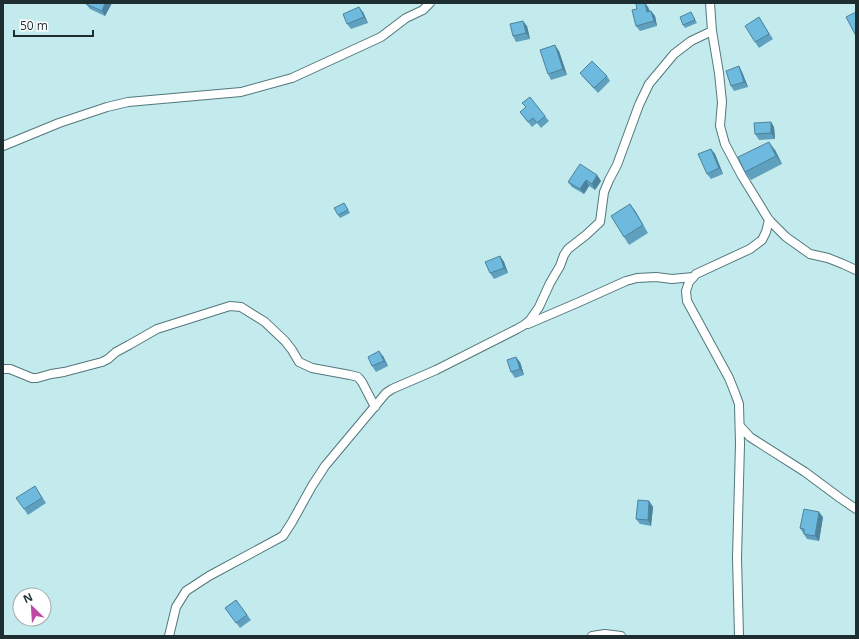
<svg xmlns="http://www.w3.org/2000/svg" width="859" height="639" viewBox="0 0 859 639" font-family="'Open Sans',sans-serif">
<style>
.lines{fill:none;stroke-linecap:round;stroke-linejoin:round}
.street-casing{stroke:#53777b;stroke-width:10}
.street{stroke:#fff;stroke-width:8}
.wall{fill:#5fa0bf}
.shaded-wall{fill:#4d829b}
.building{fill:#6ebade;stroke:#4d829b}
</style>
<rect width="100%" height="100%" fill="#c3ebee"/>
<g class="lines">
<g class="street-casing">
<g id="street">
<polyline points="710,3 712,31 719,73 722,102 720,126 725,144 742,176 769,220 786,237 810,254 828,258 843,264 856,270"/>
<polyline points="3,146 59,123 107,107 128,102 241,92 292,78 381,37 406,18 423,10 430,3"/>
<polyline points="528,324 577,303 626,281 637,278 656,277 672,279 693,277"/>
<polyline points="3,369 10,369 32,378 37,378 51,374 64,372 102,362 108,359 116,352 129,345 157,329 230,306 241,307 265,322 285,341 292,350 299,362 312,368 350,375 358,377 362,382 375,407"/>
<polyline points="740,426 750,437 805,472 840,498 856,509"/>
<polyline points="169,636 176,607 186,591 209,576 283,536 292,522 312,486 325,466 386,393 392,389 436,370 517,329 524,325 530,320 539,307 550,283 560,266 564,255 568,249 586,235 600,222 604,192 609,180 617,165 639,105 649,84 674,54 691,41 712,31"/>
<polyline points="592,636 605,634 621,636"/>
<polyline points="739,636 737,558 740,444 739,404 735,393 729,378 687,301 686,291 689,282 696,274 750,249 762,240 766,232 769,220"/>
</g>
</g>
<use href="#street" class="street"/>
</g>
<g class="wall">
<polygon points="86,3 112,3 105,16 90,9 86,4"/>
<polygon points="648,7 650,11 651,11 655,16 657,26 640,31 636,26"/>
<polygon points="363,12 368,23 351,29 347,24"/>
<polygon points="691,12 697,23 685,28 683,25"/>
<polygon points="759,17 773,39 759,48 755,42"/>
<polygon points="527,26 530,39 516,42 513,36"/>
<polygon points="559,51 567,75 551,80 548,74"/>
<polygon points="739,66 742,72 748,87 734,91 731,86"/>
<polygon points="580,73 607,76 610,81 598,93 584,78"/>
<polygon points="520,112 545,116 549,121 541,128 537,123 532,127"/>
<polygon points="771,122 774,127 775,139 759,140 755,134"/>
<polygon points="711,149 715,154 723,174 711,179 707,174"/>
<polygon points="775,150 782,164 751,180 745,172"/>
<polygon points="597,175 601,181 595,190 589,186 584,194 572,187 568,182"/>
<polygon points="344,203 350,213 340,218 338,215"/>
<polygon points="630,204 648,233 629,245 624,237"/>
<polygon points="500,256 504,262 508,273 494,279 490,273"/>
<polygon points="383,356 388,366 376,372 372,366"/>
<polygon points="520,362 524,375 515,378 511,372"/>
<polygon points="35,486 46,503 28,515 24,509"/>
<polygon points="649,501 653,507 651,526 640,524 636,519"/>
<polygon points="823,517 819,541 807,539 800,528"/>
<polygon points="236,600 251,620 240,628 225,608"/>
</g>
<g class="shaded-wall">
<polygon points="105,3 112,3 105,16 102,11"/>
<polygon points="645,3 648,7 651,17 647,12"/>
<polygon points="359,7 363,12 368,23 364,17"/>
<polygon points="651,11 655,16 657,26 654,21"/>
<polygon points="523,21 527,26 530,39 526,33"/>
<polygon points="555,45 559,51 567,75 563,69"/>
<polygon points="739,66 742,72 748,87 744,82"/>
<polygon points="771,122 774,127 775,139 771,133"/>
<polygon points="769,142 775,150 782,164 776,156"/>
<polygon points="711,149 715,154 723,174 719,168"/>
<polygon points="597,175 601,181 595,190 592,184"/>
<polygon points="586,180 589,186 584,194 580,189"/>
<polygon points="630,204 636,212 648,233 643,225"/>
<polygon points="500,256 504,262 508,273 504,268"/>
<polygon points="379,351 383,356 388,366 384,361"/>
<polygon points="516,357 520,362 524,375 520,369"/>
<polygon points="649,501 653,507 651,526 648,520"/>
<polygon points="819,512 823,517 819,541 815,536"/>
</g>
<g class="building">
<polygon points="86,3 105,3 102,11 86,4"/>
<polygon points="639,3 645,3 647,12 651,11 654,21 636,26 632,10 637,9 636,4"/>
<polygon points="359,7 364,17 347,24 343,14"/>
<polygon points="691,12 695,20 683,25 680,17"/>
<polygon points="856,12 856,36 846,17"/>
<polygon points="759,17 769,34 755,42 745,26"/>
<polygon points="523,21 526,33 513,36 510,24"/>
<polygon points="555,45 563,69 548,74 540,50"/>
<polygon points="592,61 607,76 594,88 580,73"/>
<polygon points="739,66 744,82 731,86 726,71"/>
<polygon points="530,97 545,116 537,123 533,118 528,122 520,112 526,107 522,103"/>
<polygon points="771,122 771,133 755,134 754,123"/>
<polygon points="769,142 776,156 745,172 738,157"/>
<polygon points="711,149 719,168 707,174 698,154"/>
<polygon points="580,164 597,175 592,184 586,180 580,189 568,182"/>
<polygon points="344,203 348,210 338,215 334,208"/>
<polygon points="630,204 643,225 624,237 611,216"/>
<polygon points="500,256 504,268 490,273 485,262"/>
<polygon points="379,351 384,361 372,366 368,357"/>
<polygon points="516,357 520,369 511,372 507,360"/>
<polygon points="35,486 42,498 24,509 16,498"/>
<polygon points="638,500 649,501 648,520 636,519"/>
<polygon points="804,509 819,512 815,536 804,534 804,529 800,528"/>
<polygon points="236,600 247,615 236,623 225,608"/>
</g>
<rect width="859" height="639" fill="none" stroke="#1e2d2f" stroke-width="8"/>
<g transform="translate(32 607) rotate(335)"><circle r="19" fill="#ffffff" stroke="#a5abac"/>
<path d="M0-3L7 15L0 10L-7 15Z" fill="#bf4aa3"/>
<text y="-6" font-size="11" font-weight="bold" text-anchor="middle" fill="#1e2d2f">N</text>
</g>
<path d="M14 30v6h79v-6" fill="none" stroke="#1e2d2f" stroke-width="2"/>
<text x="20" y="30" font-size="12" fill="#1e2d2f" stroke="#ffffff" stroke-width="3" paint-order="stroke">50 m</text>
</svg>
